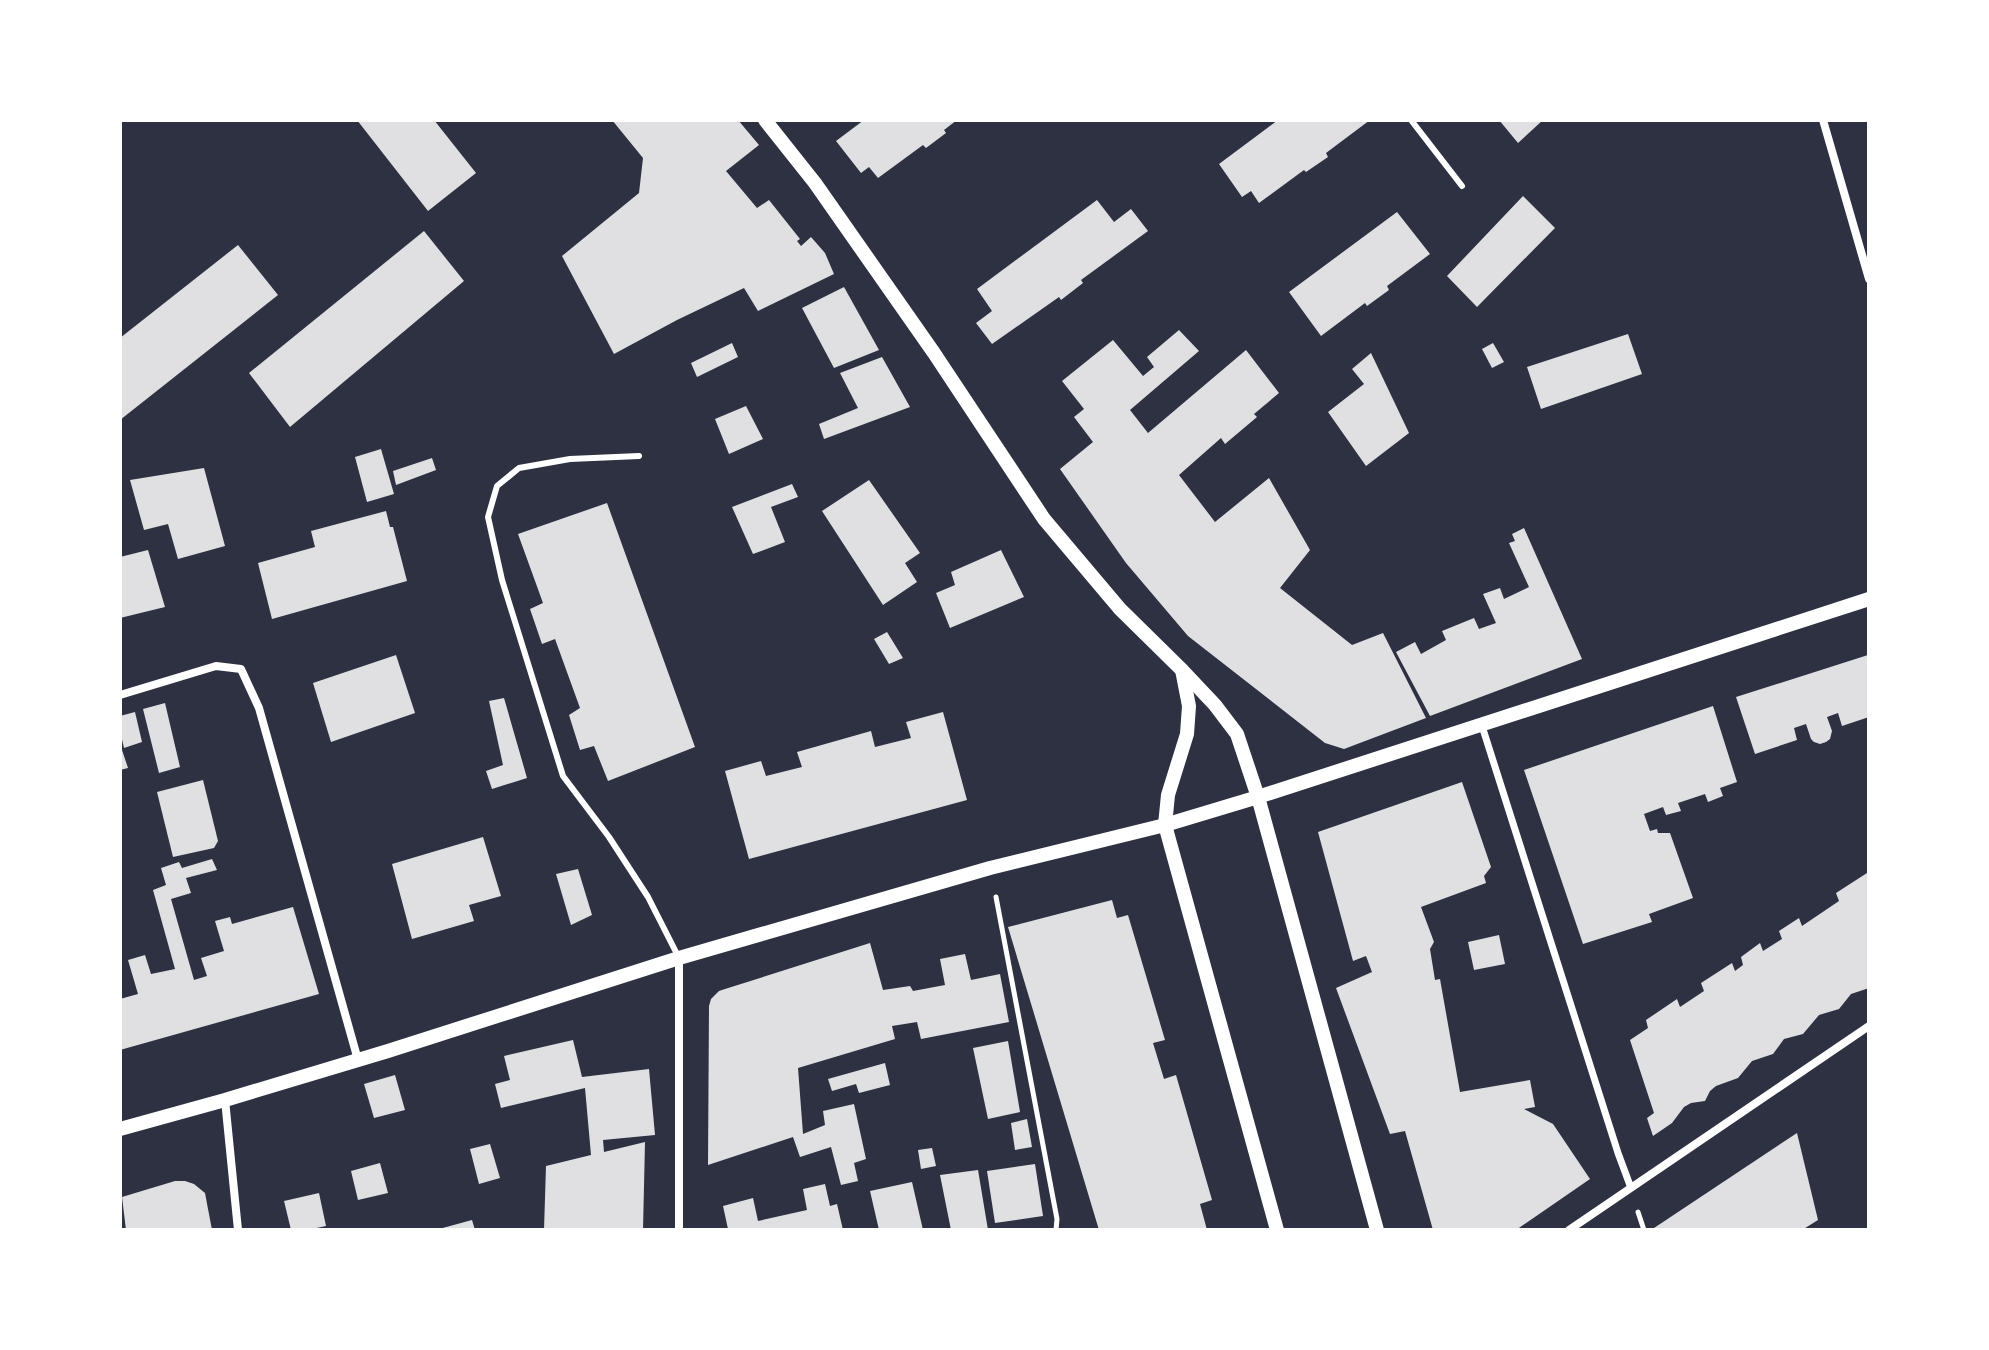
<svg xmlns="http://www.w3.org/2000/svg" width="1989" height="1350" viewBox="0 0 1989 1350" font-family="'Space Grotesk',sans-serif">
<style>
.building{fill:#e0e0e3}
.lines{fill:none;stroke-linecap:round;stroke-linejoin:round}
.path{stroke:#fff;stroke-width:5}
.service{stroke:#fff;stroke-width:6}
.pedestrian{stroke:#fff;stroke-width:7}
.minor{stroke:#fff;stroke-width:8}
.tertiary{stroke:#fff;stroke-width:14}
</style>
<rect width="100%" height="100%" fill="#2d3142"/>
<g class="building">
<polygon points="357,120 434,120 476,173 428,211"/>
<polygon points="612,120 738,120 759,145 726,171 757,208 769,200 800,239 797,241 801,246 811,237 825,253 834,274 758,311 744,288 677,320 614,354 562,256 639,193 643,158"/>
<polygon points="864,120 957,120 944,130 946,133 926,148 923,145 878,178 869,167 861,173 836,141"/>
<polygon points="1278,120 1370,120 1326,153 1328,157 1306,172 1304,170 1259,203 1251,191 1242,197 1219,164"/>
<polygon points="1499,120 1543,120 1518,143"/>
<polygon points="1523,196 1555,228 1477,307 1447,276"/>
<polygon points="1097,200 1114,222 1131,209 1148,231 1081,280 1083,283 1061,300 1059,297 992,344 976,323 992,311 977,289"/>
<polygon points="1397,212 1430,254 1387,286 1389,290 1367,306 1365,303 1321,336 1289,292"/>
<polygon points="424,231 464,281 290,427 249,373"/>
<polygon points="238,245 278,295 120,420 120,338"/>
<polygon points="844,287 879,350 834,368 802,308"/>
<polygon points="1179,330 1199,351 1130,410 1148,433 1246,350 1279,393 1254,414 1257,417 1225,444 1221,438 1179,475 1215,522 1269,478 1310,550 1280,588 1352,645 1383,633 1426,718 1344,749 1325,743 1188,636 1126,563 1060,469 1093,442 1074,417 1084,409 1062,381 1113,340 1143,376 1154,367 1147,357"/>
<polygon points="1628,334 1642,374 1541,409 1527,367"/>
<polygon points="732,343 738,357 697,377 691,363"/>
<polygon points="1493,343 1504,362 1492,368 1482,349"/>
<polygon points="1371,353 1409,433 1366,466 1328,412 1364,384 1352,369"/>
<polygon points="882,357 910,407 824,439 819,424 858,408 840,373"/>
<polygon points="746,406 763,439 729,454 715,419"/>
<polygon points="381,449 394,494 367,502 355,457"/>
<polygon points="432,458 436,470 396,485 393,471"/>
<polygon points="204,468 225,546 178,559 168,524 144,530 130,480"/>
<polygon points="869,480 920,553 905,563 917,582 883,605 822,511"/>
<polygon points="792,484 798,497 771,507 785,542 753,554 732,507"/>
<polygon points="607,503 695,747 608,781 594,746 580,750 569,715 580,708 555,639 542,644 530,609 543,603 518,534"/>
<polygon points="386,511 390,527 393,527 407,581 272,619 258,563 315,547 311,531"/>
<polygon points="1524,528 1582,659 1430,716 1396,652 1415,642 1421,654 1446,640 1442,631 1474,618 1479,629 1496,623 1483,594 1500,588 1504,599 1529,587 1509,543 1515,541 1512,534"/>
<polygon points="148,550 165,607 120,618 120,557"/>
<polygon points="1001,550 1024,597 950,628 936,593 955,585 951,572"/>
<polygon points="887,632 903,658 889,664 874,639"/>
<polygon points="396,655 415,713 331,742 313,683"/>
<polygon points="1868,655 1869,717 1842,726 1838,713 1827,717 1832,731 1830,739 1826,742 1820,744 1814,742 1811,739 1806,724 1794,728 1797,740 1755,754 1736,697"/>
<polygon points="504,698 527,778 492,789 486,771 503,765 489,701"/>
<polygon points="165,703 180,767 159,773 143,709"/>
<polygon points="1713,706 1737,782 1720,788 1723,796 1708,802 1705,794 1678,803 1681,811 1666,815 1663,807 1644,814 1650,831 1657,829 1658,833 1670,833 1693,898 1649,914 1652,922 1583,944 1524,770"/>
<polygon points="135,712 142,742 124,748 120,731 120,716"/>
<polygon points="943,712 967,800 749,859 725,771 761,761 766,776 802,767 797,752 871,731 875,747 911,738 906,722"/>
<polygon points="120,744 128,768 120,770"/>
<polygon points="203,780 218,841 214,848 173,857 157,792"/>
<polygon points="1462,782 1491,867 1484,876 1486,883 1421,907 1434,942 1430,949 1435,980 1440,979 1460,1092 1530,1080 1535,1107 1524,1109 1553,1124 1590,1179 1516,1230 1433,1230 1405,1131 1390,1134 1336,988 1372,972 1366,956 1353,961 1318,832"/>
<polygon points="483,837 501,896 469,905 474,921 412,939 392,864"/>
<polygon points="212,859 217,870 186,878 191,893 171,899 194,980 207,976 201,958 224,951 215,921 230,917 232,924 293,907 319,994 120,1050 120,999 138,994 128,960 145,955 151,974 175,969 153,890 166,885 161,868 179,862 182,868"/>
<polygon points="578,869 592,915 571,925 556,874"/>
<polygon points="1867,873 1869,879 1869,988 1851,994 1839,1009 1819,1015 1803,1034 1784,1039 1773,1054 1752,1061 1738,1078 1716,1086 1710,1091 1705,1101 1691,1103 1684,1107 1672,1123 1653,1136 1647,1118 1654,1113 1630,1040 1648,1028 1646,1020 1677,999 1680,1007 1704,991 1701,983 1732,963 1735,971 1743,965 1741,957 1760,943 1763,951 1782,939 1779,931 1799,918 1802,926 1839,901 1836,893"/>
<polygon points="1112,900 1117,918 1128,915 1165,1040 1153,1043 1164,1079 1176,1075 1212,1200 1200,1204 1207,1230 1099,1230 1008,927"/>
<polygon points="1499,935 1505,964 1474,970 1468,942"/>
<polygon points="870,943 883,990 910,986 913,991 945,985 940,959 965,954 971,980 1000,974 1009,1022 921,1039 917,1022 892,1026 895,1039 798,1068 803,1134 825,1125 823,1111 854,1104 866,1159 854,1163 858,1181 841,1185 831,1147 800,1157 793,1137 708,1165 709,1006 711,999 719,991 725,989"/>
<polygon points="573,1040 582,1077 649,1069 655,1135 603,1140 604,1152 645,1142 643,1230 544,1230 546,1166 591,1155 585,1088 501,1108 495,1084 510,1080 504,1056"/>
<polygon points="1008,1041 1020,1112 988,1119 973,1048"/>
<polygon points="885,1063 890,1085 859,1093 856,1084 832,1091 828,1079"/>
<polygon points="395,1075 405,1110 374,1118 364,1084"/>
<polygon points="1027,1119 1032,1147 1015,1150 1011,1123"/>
<polygon points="1797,1133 1818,1220 1802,1230 1651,1230"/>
<polygon points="490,1144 500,1178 479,1184 470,1149"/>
<polygon points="932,1148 936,1166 921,1169 918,1150"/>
<polygon points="380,1163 388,1193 358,1200 351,1171"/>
<polygon points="1035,1164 1043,1216 995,1223 987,1171"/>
<polygon points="978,1170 988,1230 951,1230 940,1175"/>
<polygon points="175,1181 185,1181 194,1184 205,1193 212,1230 126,1230 122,1197"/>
<polygon points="912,1182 923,1230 879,1230 870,1191"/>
<polygon points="825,1184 830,1206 837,1204 843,1230 728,1229 723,1206 753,1198 758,1221 807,1210 803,1189"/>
<polygon points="319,1193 326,1226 307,1230 291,1230 284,1201"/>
<polygon points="472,1220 475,1230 439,1230 439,1229"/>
</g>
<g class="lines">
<g class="path">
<polyline points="996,897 1057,1219 1056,1230"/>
<polyline points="1638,1212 1644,1230"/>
</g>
<g class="service">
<polyline points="1411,120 1462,186"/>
<polyline points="639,456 570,459 519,468 497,486 488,517 502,580 563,776 609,837 648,897 679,958"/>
</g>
<polyline class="pedestrian" points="1482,726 1618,1153 1631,1188"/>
<g class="minor">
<polyline points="1823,120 1869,279"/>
<polyline points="120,695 216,666 241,669 259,708 358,1060"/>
<polyline points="679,958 679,1230"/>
<polyline points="225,1100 238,1230"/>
<polyline points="1569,1230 1869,1026"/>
</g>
<g class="tertiary">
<polyline points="765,120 815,183 934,353 1044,519 1120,609 1182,670 1215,705 1237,734 1258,797 1377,1230"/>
<polyline points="1182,670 1189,706 1187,734 1168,795 1165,825 1277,1230"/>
<polyline points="120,1129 225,1100 388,1051 679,958 990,868 1165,825 1258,797 1869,599"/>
</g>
</g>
<rect width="1989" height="1350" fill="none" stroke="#ffffff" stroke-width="244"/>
</svg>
